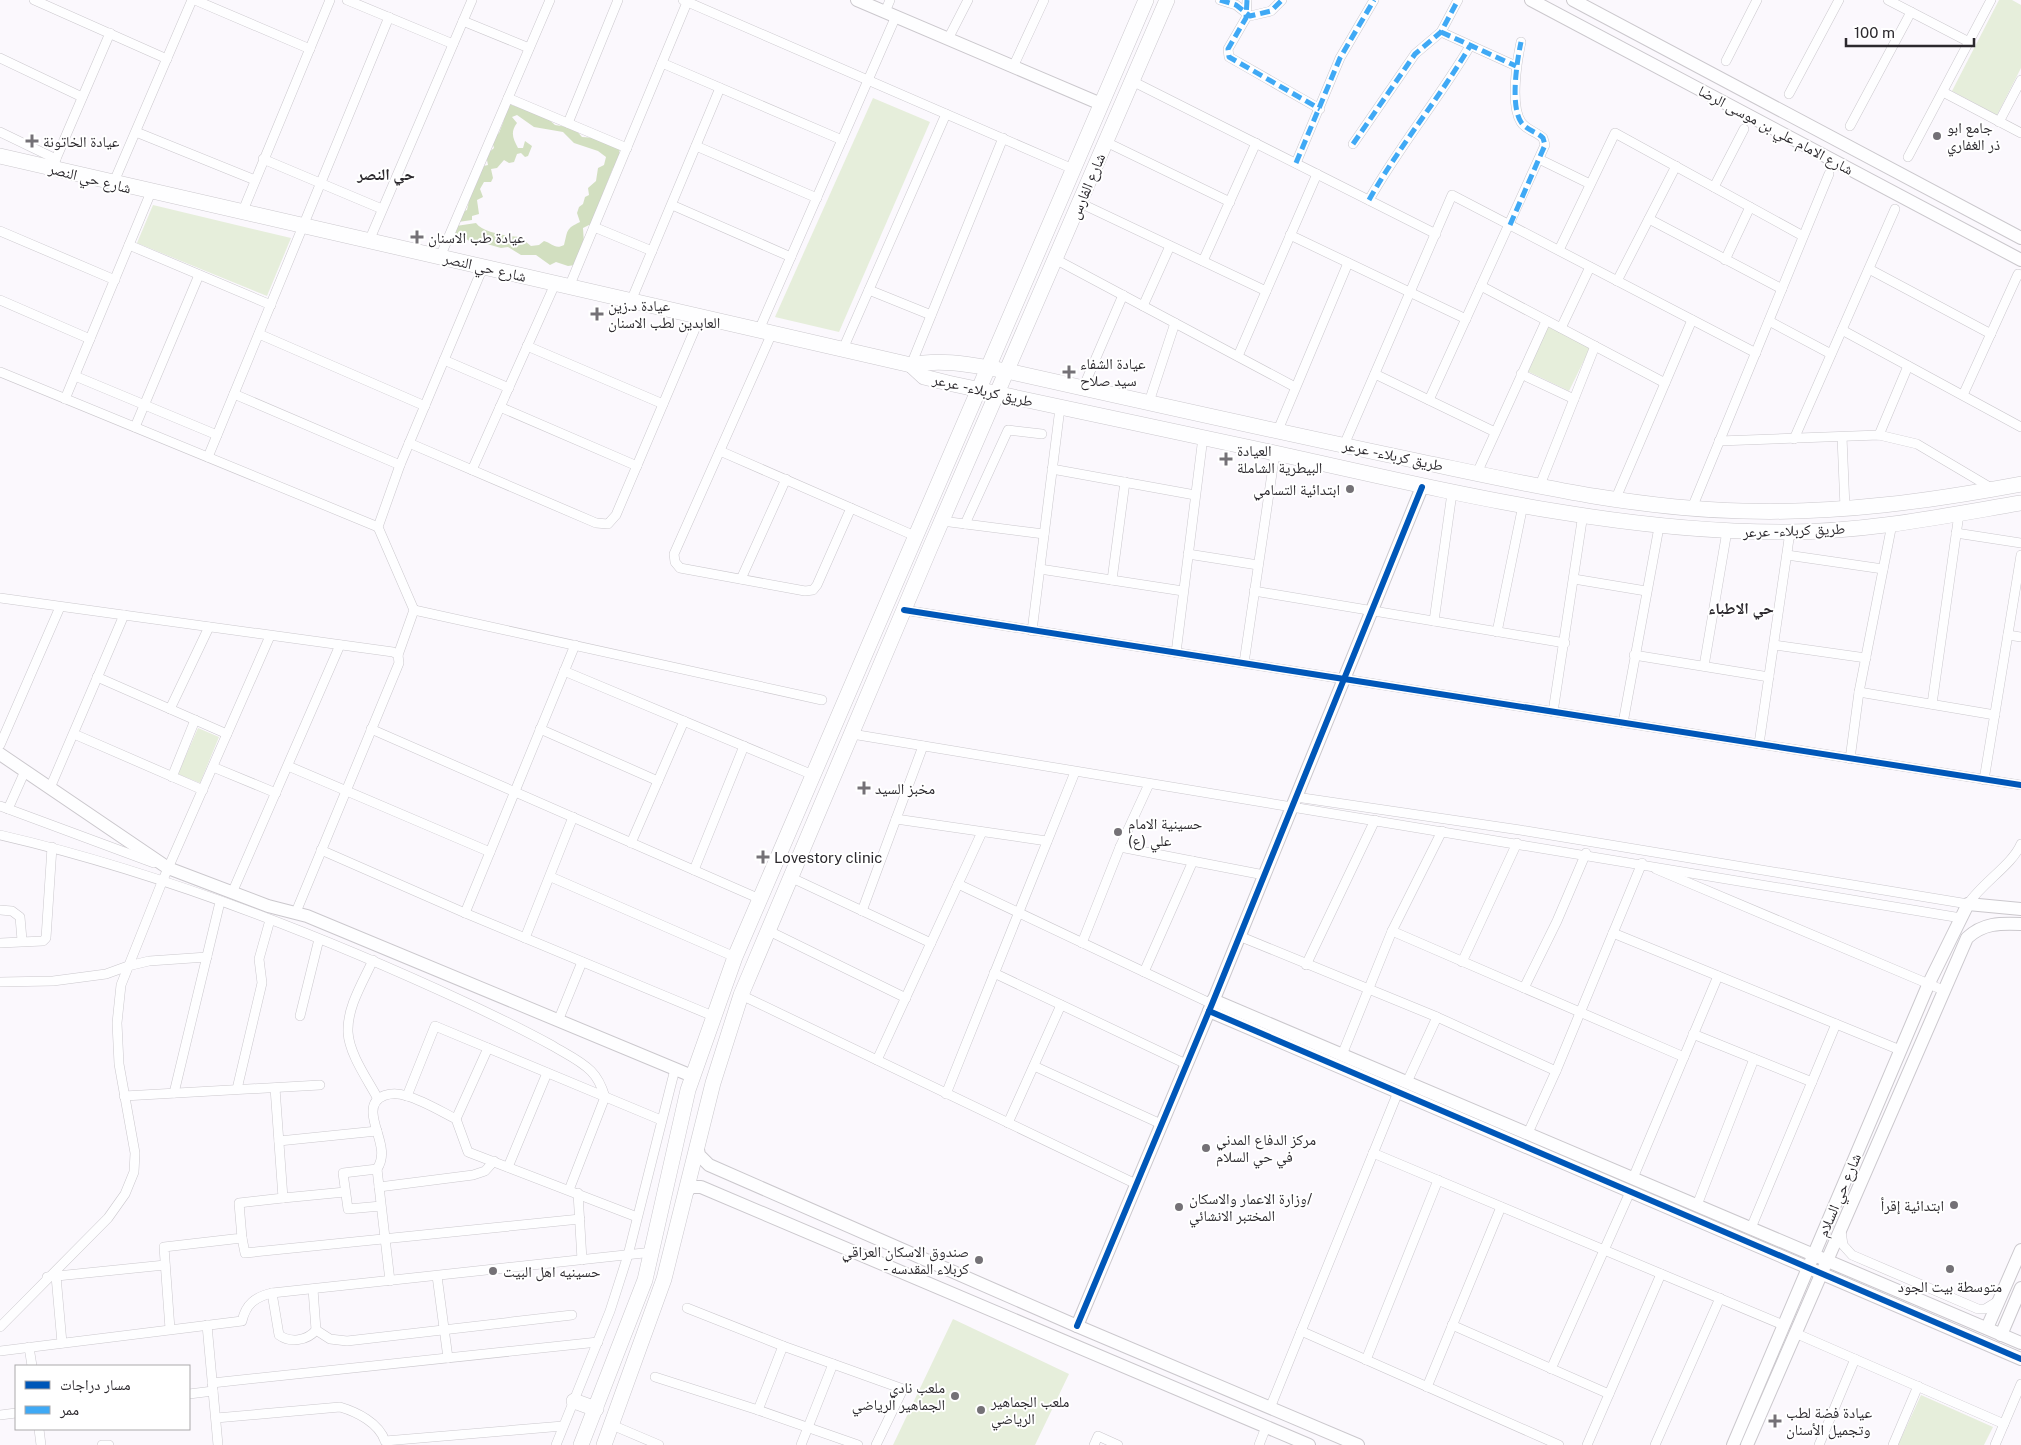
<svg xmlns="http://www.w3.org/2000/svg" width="2021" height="1445" viewBox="0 0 2021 1445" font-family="'Public Sans','Noto Naskh Arabic',sans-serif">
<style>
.green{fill:#e6eedb}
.forest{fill:#d2dfc0}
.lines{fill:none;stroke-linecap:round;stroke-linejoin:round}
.street-casing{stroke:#cbc8cd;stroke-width:10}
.secondary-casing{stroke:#cbc8cd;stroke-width:14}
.primary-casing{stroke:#cbc8cd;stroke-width:16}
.street{stroke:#fefeff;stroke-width:9}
.secondary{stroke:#fefeff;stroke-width:12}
.primary{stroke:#fefeff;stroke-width:15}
.quiet{stroke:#3fa9f5;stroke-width:5;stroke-dasharray:10 5;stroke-linecap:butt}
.cycleway-casing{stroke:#fff;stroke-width:9}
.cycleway{stroke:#0057b8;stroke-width:6}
.poi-dot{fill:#747176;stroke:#fff;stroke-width:2}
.labels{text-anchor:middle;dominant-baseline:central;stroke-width:4;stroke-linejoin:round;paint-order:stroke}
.poi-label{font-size:15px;fill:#2c292e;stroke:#fff;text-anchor:start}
.street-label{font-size:15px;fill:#2c292e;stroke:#fff}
.neighbourhood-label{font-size:16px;font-weight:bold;fill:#2c292e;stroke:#fff}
</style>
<rect width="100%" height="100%" fill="#fbf8fd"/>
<g class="green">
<polygon points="1999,0 2012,0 2021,5 2021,68 1997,115 1952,91"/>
<polygon points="873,98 930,122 839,332 775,317"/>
<polygon points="153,205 291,238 267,296 137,243"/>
<polygon points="1547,326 1590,348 1569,391 1527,371"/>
<polygon points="198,728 219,737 200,783 178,774"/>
<polygon points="953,1319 1069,1374 1035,1445 893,1445"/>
<polygon points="1921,1395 1993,1427 1984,1445 1898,1445"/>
</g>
<path class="forest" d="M 509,104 L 546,117 L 555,125 L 574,128 L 582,137 L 596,138 L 621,148 L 619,152 L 623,158 L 613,168 L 591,224 L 583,228 L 584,244 L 575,265 L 568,266 L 556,262 L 550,265 L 536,255 L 521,255 L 508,247 L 501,248 L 473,240 L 472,243 L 461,235 L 455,236 L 456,226 L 476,223 C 483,233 508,236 520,237 L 531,246 L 539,245 L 544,241 C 552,243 555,250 564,245 C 568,231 565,229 580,222 L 577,213 L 579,207 L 583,204 L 585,197 L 589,195 L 588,188 L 596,181 L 598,168 L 604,165 L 606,157 L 598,151 L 574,143 L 563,132 L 534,127 L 517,115 L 512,117 L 517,123 C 510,132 513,139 518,148 L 523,148 L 525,141 L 532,146 L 528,156 L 525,157 L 521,153 L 517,154 L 514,162 L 509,163 L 504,160 L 497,168 L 491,169 L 493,178 L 491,182 L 484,182 L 480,189 L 483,197 L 477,200 L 479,214 L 472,216 L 472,220 L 458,222 L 462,212 L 467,210 L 471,191 L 474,189 L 481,173 L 479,167 L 488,165 L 486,155 L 494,148 L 491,138 L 499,133 L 504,120 L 501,114 Z"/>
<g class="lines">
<g class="street-casing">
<g id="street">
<polyline points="34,0 167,59"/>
<polyline points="195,0 310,49"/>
<polyline points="347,0 453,44"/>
<polyline points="683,0 1073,169"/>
<polyline points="1220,0 1236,5 1250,16 1271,11 1282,0"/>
<polyline points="1247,0 1246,18 1228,49 1229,57 1320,109"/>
<polyline points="1888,0 1969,42"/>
<polyline points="885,12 890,0"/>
<polyline points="463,21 529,48"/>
<polyline points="1441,32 1516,66"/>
<polyline points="948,39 968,0"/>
<polyline points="0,58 82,97"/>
<polyline points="1726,61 1757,0"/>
<polyline points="662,63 842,140"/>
<polyline points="1013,67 1044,0"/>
<polyline points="1132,81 1436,234"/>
<polyline points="1943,92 2021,133"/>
<polyline points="1789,94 1839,0"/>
<polyline points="508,98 627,148"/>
<polyline points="1999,122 2021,80"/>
<polyline points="568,123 618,0"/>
<polyline points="1850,126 1911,12"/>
<polyline points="0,132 56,159"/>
<polyline points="136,132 255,180"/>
<polyline points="1106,142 1230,202"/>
<polyline points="1353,144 1415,54 1441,32 1458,0"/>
<polyline points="696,146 817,198"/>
<polyline points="1908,157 1991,0"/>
<polyline points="263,159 382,209"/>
<polyline points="1539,159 1590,184"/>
<polyline points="1296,163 1340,58 1374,0"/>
<polyline points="52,168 110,33"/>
<polyline points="113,184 192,0"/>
<polyline points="1714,187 1744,129"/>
<path d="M 1369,200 C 1399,146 1439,99 1470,46"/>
<polyline points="1080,203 1266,291"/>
<polyline points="672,205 791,257"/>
<polyline points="242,213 330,0"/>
<polyline points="1649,219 1782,289"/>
<polyline points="594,227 652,251"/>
<polyline points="0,231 115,280"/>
<polyline points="1290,235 1466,319"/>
<polyline points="369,241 472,0"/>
<polyline points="129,245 271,305"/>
<polyline points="1559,250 1615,133 1803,236"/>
<polyline points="440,257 550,0"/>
<polyline points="1055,259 1295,387"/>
<polyline points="1725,260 1750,207"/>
<polyline points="1203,261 1256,143"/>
<polyline points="1869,269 1991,334"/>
<polyline points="1617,281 1676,166"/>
<polyline points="1481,286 1665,383"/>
<polyline points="569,287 688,0"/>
<polyline points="869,290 931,315"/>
<polyline points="0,300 90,339"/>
<polyline points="631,301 720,88"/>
<polyline points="1143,306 1170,246"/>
<polyline points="1769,321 1831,354"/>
<polyline points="1561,328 1590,267"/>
<polyline points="759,330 896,16"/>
<polyline points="1842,330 2021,427"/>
<polyline points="772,333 674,554 675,562 680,568 805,591 813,590 817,585 851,508"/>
<polyline points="259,334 425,406"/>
<polyline points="527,346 663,404"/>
<polyline points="843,349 946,114"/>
<polyline points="1238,356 1317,174"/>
<polyline points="444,360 509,388"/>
<polyline points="911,365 1003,138"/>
<polyline points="0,372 378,527"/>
<polyline points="1375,374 1495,432"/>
<polyline points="1521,374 1574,399"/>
<polyline points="75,376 217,435"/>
<polyline points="1083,388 1123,295"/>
<polyline points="234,394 400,465"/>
<polyline points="1963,395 2018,274 2021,275"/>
<polyline points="65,399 151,192"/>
<path d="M 1429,400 L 1545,145 L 1543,138 C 1537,132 1526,130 1521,122 C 1510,105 1517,61 1521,42"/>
<polyline points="1149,402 1175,323"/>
<polyline points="500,407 637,466"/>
<polyline points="135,427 199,275"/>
<polyline points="1278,430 1348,263"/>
<polyline points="1879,435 1908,366"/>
<polyline points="1842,437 1845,508"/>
<polyline points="1794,439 1895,209"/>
<polyline points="1719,441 1879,435 1917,444 1993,489"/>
<polyline points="409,443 596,523 608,524 616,515 700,317"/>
<polyline points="1344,445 1452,195 1756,353"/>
<polyline points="720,451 915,536"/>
<polyline points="208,457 389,17"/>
<polyline points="1052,469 1195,495"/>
<polyline points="472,470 555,284"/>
<polyline points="1477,473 1546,321"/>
<polyline points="1540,485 1595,346"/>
<polyline points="1616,498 1692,320"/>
<polyline points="1692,508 1829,174"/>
<polyline points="942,521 1044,534"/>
<polyline points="965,524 1008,430 1042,434"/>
<polyline points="1956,533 2021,543"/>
<polyline points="1188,554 1258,565"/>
<polyline points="1787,555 1883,569"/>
<polyline points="1040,569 1183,591"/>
<polyline points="741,579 786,479"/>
<polyline points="1574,579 1646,591"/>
<polyline points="1112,580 1125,482"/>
<polyline points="1254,591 1565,643"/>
<polyline points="0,598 393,652 398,655 399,663 296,912"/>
<polyline points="414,610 822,700"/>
<polyline points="904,610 2021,785"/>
<polyline points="1434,621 1452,493"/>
<polyline points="1032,631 1060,408"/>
<polyline points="1497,632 1523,505"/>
<polyline points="2008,635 2021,637"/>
<polyline points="1774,645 1866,658"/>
<polyline points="1176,653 1203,437"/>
<polyline points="398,655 414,610 378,527 400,465 483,267"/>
<polyline points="1634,655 1769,677"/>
<polyline points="1244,663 1275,453"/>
<polyline points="1704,666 1727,531"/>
<polyline points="564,671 813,775"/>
<polyline points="97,677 227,734"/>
<polyline points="1859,692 1995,715"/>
<polyline points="1932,704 1959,514"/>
<polyline points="170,709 209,627"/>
<polyline points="1553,712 1583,514"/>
<polyline points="1623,723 1659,527"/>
<polyline points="371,729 760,899"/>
<polyline points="540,729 658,781"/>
<polyline points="74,734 203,790"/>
<path d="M 852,734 C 1221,795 1591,854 1961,918"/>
<polyline points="1759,744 1790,532"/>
<polyline points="0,745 60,607"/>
<polyline points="1850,759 1859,692 1892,524"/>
<polyline points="288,766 490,852"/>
<polyline points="213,767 276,793"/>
<polyline points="172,777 195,720"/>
<polyline points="1984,780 2021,555"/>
<polyline points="50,788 124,615"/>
<path d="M 1296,797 L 1520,830 L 1968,904 C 1983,882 2012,865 2021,844"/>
<polyline points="0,806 154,863"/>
<polyline points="8,809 25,771"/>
<polyline points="896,819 1047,841"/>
<path d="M 0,835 C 160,872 316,933 465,1002 C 495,1016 524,1030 553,1046 C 566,1054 580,1060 591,1071 C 598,1078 602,1087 605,1097 L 569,1190"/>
<polyline points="631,843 684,721"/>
<polyline points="1120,847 1264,875"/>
<polyline points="321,850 465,913 713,1016"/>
<polyline points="1656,869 1943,990"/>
<polyline points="694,870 744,746"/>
<polyline points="551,877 735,957"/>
<polyline points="792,878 931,943"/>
<polyline points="958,884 1212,1004"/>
<polyline points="232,893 340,645"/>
<polyline points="0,910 12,911 20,917 22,940"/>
<polyline points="862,911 923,746"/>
<polyline points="465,913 575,645"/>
<polyline points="769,931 906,998"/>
<polyline points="1392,931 1684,1057"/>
<polyline points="1613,933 1900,1050"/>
<polyline points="1239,936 1437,1017 1556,1071"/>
<polyline points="525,938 573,817"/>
<polyline points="0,943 43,941 46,938 52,847"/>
<polyline points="1082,943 1120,847 1149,784"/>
<path d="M 373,960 C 363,982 347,1007 348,1032 C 349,1054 368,1080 378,1099"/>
<polyline points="1462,962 1517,843"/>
<polyline points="1306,965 1375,820"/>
<polyline points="1144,972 1193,861"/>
<polyline points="994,973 1186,1064"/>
<polyline points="0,982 53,981 106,974 128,966 149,961 207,957"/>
<polyline points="1524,988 1557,921 1586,853"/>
<polyline points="741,995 1136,1184"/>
<polyline points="300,1016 319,939"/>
<polyline points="558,1021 582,962"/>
<polyline points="1693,1034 1812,1082"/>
<polyline points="1344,1050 1392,931 1442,831"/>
<polyline points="877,1060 982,832"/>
<polyline points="1034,1066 1161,1124"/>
<polyline points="1407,1082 1437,1017"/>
<polyline points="237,1089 262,983 259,959 270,920"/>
<polyline points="174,1093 220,902"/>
<polyline points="946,1094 1075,772"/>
<polyline points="124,1096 320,1085"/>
<polyline points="407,1096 435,1026 661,1120"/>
<polyline points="456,1119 488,1048"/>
<polyline points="1008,1123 1061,1005"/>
<polyline points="1528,1133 1556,1071 1642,863"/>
<polyline points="279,1141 377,1131"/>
<polyline points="1373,1153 1783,1325"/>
<polyline points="508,1167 547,1073"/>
<path d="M 377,1169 C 389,1151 374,1132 373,1113 C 372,1094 393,1091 407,1096 C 424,1101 440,1111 456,1119 L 468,1152 L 637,1217"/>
<polyline points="1633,1178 1718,976"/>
<polyline points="379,1187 473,1175 485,1171 494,1161"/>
<polyline points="578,1193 582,1260"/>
<polyline points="283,1198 345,1192"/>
<polyline points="1697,1205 1754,1059"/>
<polyline points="381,1206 348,1209 343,1173 377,1169 390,1281"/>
<polyline points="1751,1228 1836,1024"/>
<polyline points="1841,1231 1843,1245 1852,1255 1978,1309 1985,1309 1998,1301"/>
<polyline points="242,1238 245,1253 580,1219"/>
<polyline points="56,1276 62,1343"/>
<polyline points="437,1276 448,1358"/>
<polyline points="47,1277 165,1265"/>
<path d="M 272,1293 L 279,1335 C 290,1343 307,1341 316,1330 L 313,1289"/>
<polyline points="687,1308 783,1346 903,1389 876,1445"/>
<polyline points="207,1325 218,1445"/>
<polyline points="1452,1325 1609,1394"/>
<polyline points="0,1327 108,1218 125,1194 134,1172 135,1153 119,1064 117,1023 121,985 162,882 270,636"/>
<polyline points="170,1329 164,1247 242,1238 239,1203 283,1198 275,1088"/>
<polyline points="316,1330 330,1339 347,1341 572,1315"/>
<polyline points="1301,1331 1559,1445"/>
<polyline points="1795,1333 2004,1424"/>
<polyline points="29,1347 32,1366"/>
<path d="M 0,1351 L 242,1321 C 246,1304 255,1297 272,1293 L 653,1252"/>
<polyline points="1366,1360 1438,1180"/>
<polyline points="1551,1369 1630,1192"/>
<polyline points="655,1377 758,1410 858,1445"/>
<polyline points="212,1383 598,1342"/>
<polyline points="1427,1387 1501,1207"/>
<polyline points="189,1394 213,1391"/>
<polyline points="1270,1408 1398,1092"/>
<polyline points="758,1410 783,1346"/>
<polyline points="0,1415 16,1413"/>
<path d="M 216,1418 L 340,1407 C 357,1412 379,1423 385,1441 L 563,1426"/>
<polyline points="612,1425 659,1445"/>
<polyline points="39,1429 41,1445"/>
<polyline points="102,1445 109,1445"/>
<polyline points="556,1445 610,1311 628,1255 675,1069"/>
<polyline points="801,1445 833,1364"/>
<polyline points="1094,1445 1098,1436 1118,1445"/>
<polyline points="1259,1445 1266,1427"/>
<polyline points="1587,1445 1661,1274"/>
<polyline points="1655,1445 1720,1298"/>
<polyline points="1819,1445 1855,1359"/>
<polyline points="1893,1445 1918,1386"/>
<polyline points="1995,1445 2021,1384"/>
</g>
</g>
<g class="secondary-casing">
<g id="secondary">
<polyline points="857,0 1101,104"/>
<polyline points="1531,0 2021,260"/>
<polyline points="1573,0 2021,238"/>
<polyline points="0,754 168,868 268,906 307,916 692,1076"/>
<polyline points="1213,1000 2021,1343"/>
<polyline points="1209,1011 2021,1359"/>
<polyline points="697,1144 699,1155 709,1165 1077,1326 1358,1445"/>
<polyline points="685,1194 691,1187 701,1187 1309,1445"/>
<polyline points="1077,1326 1212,1004 1422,487"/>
<polyline points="1987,1328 2021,1250"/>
<polyline points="2001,1335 2021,1288"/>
<polyline points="1733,1445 1929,983 1968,904 2021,909"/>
<path d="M 1747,1445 L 1967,938 C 1983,923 2000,923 2021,924"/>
</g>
</g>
<g class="primary-casing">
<g id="primary">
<path d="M 0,156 L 911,365 C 943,358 976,366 1007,371 C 1145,402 1283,433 1422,462 C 1527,484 1635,509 1743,511 C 1837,514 1930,501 2021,484"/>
<path d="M 911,365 L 924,377 L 948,383 C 1057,407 1166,429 1275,453 C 1443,490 1614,533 1788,532 C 1866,532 1944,516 2021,503"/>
<polyline points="574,1401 596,1409"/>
<polyline points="581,1445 645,1280 688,1090 735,957 1146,0"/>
<polyline points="604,1445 664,1279 713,1083 741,995 930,548 1167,0"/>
</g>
</g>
<use href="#street" class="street"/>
<use href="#secondary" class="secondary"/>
<use href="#primary" class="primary"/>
<g class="quiet">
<polyline points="1220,0 1236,5 1250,16 1271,11 1282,0"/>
<polyline points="1247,0 1246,18 1228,49 1229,57 1320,109"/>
<polyline points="1441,32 1516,66"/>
<polyline points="1353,144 1415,54 1441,32 1458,0"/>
<polyline points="1296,163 1340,58 1374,0"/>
<path d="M 1369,200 C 1399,146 1439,99 1470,46"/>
<path d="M 1510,225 L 1545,145 L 1543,138 C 1537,132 1526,130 1521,122 C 1510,105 1517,61 1521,42"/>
</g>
<g class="cycleway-casing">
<g id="cycleway">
<polyline points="904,610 2021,785"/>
<polyline points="1209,1011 2021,1359"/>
<polyline points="1077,1326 1212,1004 1422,487"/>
</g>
</g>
<use href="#cycleway" class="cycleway"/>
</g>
<g class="poi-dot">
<circle cx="1937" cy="136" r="5"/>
<path d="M29.5 133.5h5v5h5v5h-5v5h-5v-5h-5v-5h5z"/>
<path d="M414.5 229.5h5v5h5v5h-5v5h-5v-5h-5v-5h5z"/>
<path d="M594.5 306.5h5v5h5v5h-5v5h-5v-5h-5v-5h5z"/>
<path d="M1066.5 364.5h5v5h5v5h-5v5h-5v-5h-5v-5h5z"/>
<path d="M1223.5 451.5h5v5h5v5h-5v5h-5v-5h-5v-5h5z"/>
<circle cx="1350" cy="489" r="5"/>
<path d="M861.5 780.5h5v5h5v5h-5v5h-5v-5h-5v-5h5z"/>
<circle cx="1118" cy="832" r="5"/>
<path d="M760.5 849.5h5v5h5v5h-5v5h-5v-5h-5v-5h5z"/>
<circle cx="1206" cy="1148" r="5"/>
<circle cx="1954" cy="1205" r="5"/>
<circle cx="1179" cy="1207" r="5"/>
<circle cx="979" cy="1260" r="5"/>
<circle cx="1950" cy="1269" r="5"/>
<circle cx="493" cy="1271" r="5"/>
<circle cx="955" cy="1396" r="5"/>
<circle cx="981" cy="1410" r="5"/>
<path d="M1772.5 1413.5h5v5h5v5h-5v5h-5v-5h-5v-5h5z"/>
</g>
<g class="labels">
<g class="poi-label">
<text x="1947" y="127">جامع ابو<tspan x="1947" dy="17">ذر الغفاري</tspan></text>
<text x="43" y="141">عيادة الخاتونة</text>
<text x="428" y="237">عيادة طب الاسنان</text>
<text x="608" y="305">عيادة د.زين<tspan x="608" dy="17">العابدين لطب الاسنان</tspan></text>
<text x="1080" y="363">عيادة الشفاء<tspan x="1080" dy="17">سيد صلاح</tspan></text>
<text x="1237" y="450">العيادة<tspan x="1237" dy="17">البيطرية الشاملة</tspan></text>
<text x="1340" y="489" text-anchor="end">ابتدائية التسامي</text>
<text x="875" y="788">مخبز السيد</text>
<text x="1128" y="823">حسينية الامام<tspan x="1128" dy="17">علي (ع)</tspan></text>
<text x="774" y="857">Lovestory clinic</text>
<text x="1216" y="1139">مركز الدفاع المدني<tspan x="1216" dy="17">في حي السلام</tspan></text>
<text x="1189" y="1198">وزارة الاعمار والاسكان/<tspan x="1189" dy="17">المختبر الانشائي</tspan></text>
<text x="1944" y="1205" text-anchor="end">ابتدائية إقرأ</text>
<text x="969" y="1251" text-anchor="end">صندوق الاسكان العراقي<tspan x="969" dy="17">- كربلاء المقدسه</tspan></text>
<text x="503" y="1271">حسينيه اهل البيت</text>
<text x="1950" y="1286" text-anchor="middle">متوسطة بيت الجود</text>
<text x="945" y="1387" text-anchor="end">ملعب نادي<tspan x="945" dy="17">الجماهير الرياضي</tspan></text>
<text x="991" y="1401">ملعب الجماهير<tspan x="991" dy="17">الرياضي</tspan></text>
<text x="1786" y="1412">عيادة فضة لطب<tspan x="1786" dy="17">وتجميل الأسنان</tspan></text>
</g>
<g class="street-label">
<text transform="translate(1776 130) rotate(28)">شارع الامام علي بن موسى الرضا</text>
<text transform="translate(90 178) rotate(14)">شارع حي النصر</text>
<text transform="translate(1087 186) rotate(-67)">شارع الفارس</text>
<text transform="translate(485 267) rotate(13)">شارع حي النصر</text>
<text transform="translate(983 390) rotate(13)">طريق كربلاء - عرعر</text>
<text transform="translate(1393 455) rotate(12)">طريق كربلاء - عرعر</text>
<text transform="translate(1794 530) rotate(-2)">طريق كربلاء - عرعر</text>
<text transform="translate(1839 1195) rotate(-67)">شارع حي السلام</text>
</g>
<g class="neighbourhood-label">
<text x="386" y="174">حي النصر</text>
<text x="1741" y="608">حي الاطباء</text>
</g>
</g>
<rect x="15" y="1365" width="175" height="65" fill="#ffffff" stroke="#aba9ab"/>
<rect x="25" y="1381" width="25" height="8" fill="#0057b8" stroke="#aba9ab"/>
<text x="60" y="1390" font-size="15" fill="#2c292e">مسار دراجات</text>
<rect x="25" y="1406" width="25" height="8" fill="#3fa9f5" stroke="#aba9ab"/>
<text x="60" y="1415" font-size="15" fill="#2c292e">ممر</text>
<path d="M1846 38v8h128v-8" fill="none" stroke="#2c292e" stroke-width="2.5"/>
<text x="1854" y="38" font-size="15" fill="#2c292e" stroke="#ffffff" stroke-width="4" paint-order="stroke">100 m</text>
</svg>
